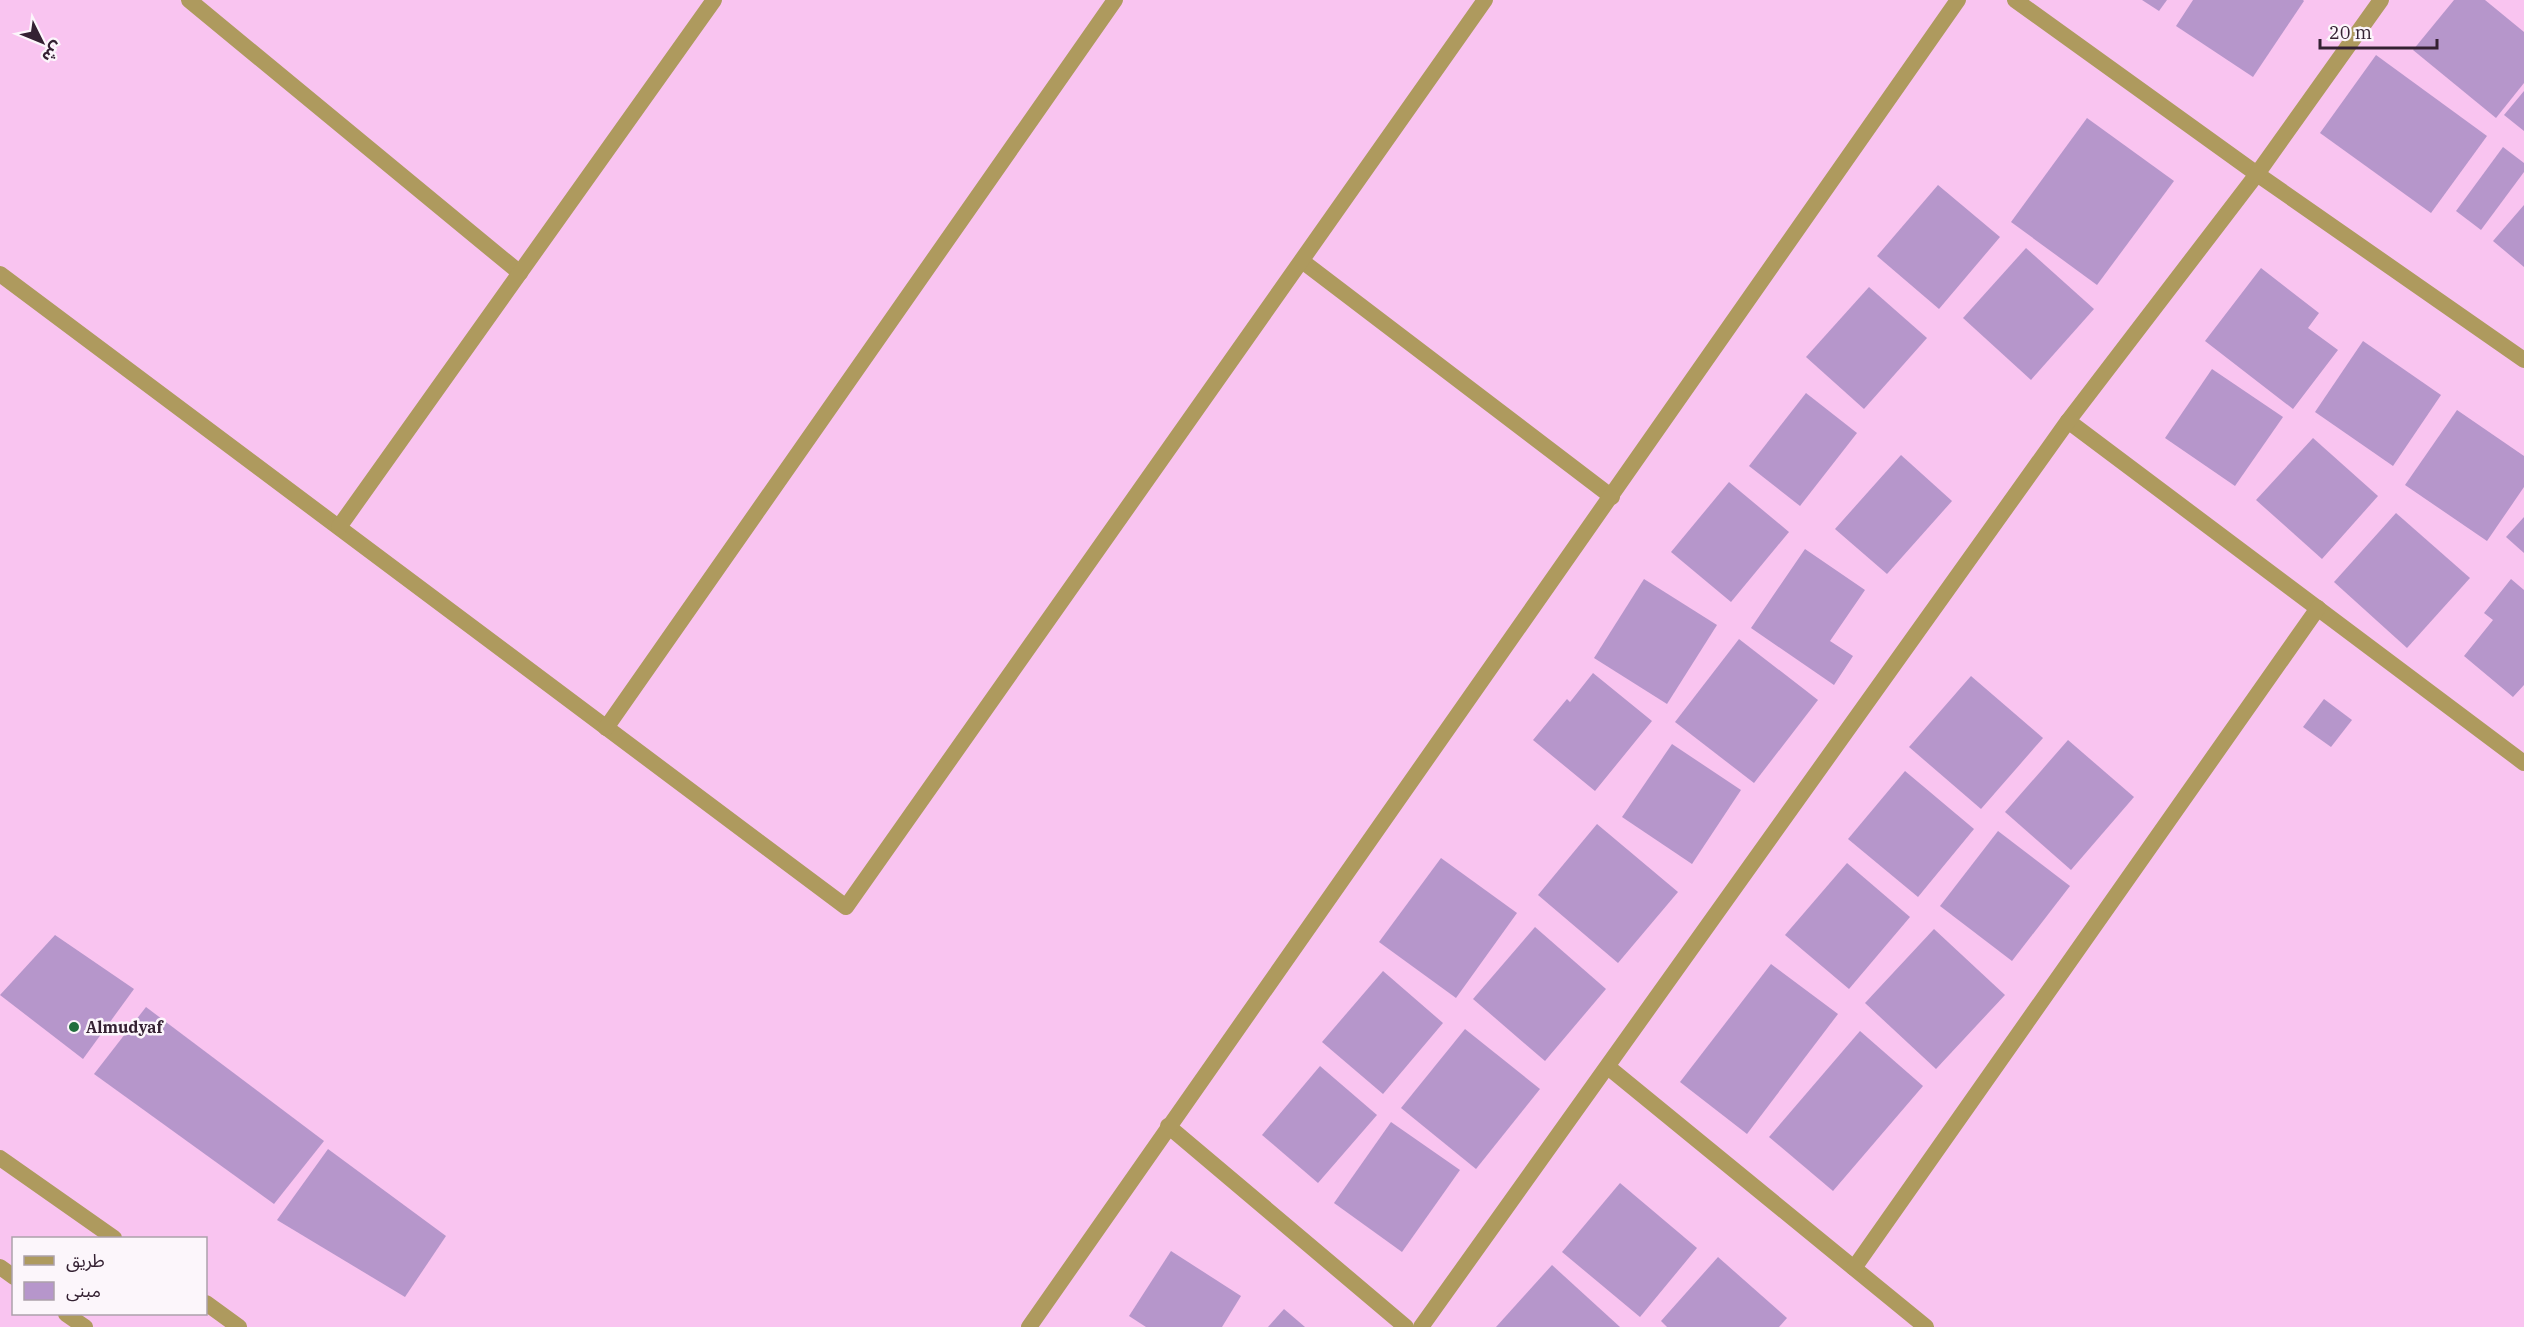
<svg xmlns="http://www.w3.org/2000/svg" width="2524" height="1327" viewBox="0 0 2524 1327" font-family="'IBM Plex Serif','Noto Sans Arabic',serif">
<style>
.building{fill:#b696cb}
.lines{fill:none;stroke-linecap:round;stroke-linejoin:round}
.minor{stroke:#ae9a5e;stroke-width:16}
.tertiary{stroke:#ae9a5e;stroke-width:16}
.poi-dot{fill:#216e3d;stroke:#fcf6fb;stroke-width:2}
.labels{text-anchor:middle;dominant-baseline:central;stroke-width:5;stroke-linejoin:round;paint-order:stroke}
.poi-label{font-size:16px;font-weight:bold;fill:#342132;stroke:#fcf6fb;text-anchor:start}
</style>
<rect width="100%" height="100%" fill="#f9c4f0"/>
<g class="building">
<polygon points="2142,0 2167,0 2159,11"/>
<polygon points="2193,0 2303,0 2304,1 2253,77 2176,26"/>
<polygon points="2454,0 2485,0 2524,32 2524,83 2496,118 2413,50"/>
<polygon points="2376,55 2487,136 2431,213 2320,133"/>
<polygon points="2524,91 2524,131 2504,115"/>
<polygon points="2087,118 2174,181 2097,285 2011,222"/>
<polygon points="2503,147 2524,163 2524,172 2481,230 2456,211"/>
<polygon points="1938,185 2000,237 1939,309 1877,256"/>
<polygon points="2524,205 2524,267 2493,241"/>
<polygon points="2026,248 2094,309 2031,380 1963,318"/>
<polygon points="2261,268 2319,313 2308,328 2338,350 2293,409 2205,341"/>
<polygon points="1869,287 1927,338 1864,409 1806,357"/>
<polygon points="2363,341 2441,395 2393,466 2315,412"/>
<polygon points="2212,369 2283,417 2235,486 2165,438"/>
<polygon points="1806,393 1857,433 1800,506 1749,466"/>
<polygon points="2457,410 2524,456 2524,487 2487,541 2405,485"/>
<polygon points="2313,438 2378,496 2322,559 2256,500"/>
<polygon points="1901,455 1952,501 1887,574 1835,529"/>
<polygon points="1729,482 1789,532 1731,602 1671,552"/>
<polygon points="2396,513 2470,578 2407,648 2334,582"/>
<polygon points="2524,517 2524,553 2506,537"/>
<polygon points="1805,549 1865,590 1830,641 1853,656 1834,685 1751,628"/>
<polygon points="1644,579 1717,625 1667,704 1594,658"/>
<polygon points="2511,579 2524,590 2524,685 2513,697 2464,656 2493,620 2484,613"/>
<polygon points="1739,639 1818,700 1754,783 1675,722"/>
<polygon points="1593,673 1652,721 1595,791 1533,740 1567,699 1570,702"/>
<polygon points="1971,676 2043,738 1981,809 1909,747"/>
<polygon points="2324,699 2352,720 2331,747 2303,727"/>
<polygon points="2068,740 2134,797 2071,870 2005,812"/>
<polygon points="1672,744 1741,790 1692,864 1622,817"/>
<polygon points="1905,771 1974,829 1918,897 1848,839"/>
<polygon points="1597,824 1678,892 1618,963 1538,895"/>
<polygon points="1998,831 2070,886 2012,961 1940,906"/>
<polygon points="1441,858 1517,913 1456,998 1379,942"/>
<polygon points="1847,863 1910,917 1849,989 1785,935"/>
<polygon points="1535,927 1606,989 1545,1061 1473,999"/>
<polygon points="1934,929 2005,995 1936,1069 1865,1003"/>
<polygon points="55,935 134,989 83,1059 0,995"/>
<polygon points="1771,964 1838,1014 1747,1134 1680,1082"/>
<polygon points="1383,971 1443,1023 1383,1094 1322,1042"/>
<polygon points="146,1007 324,1141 274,1204 94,1074"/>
<polygon points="1465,1029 1540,1089 1476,1169 1401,1108"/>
<polygon points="1860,1031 1923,1086 1833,1191 1769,1137"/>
<polygon points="1320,1066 1377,1115 1318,1183 1262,1135"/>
<polygon points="1391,1122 1460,1170 1402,1252 1334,1203"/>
<polygon points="328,1149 446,1236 405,1297 277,1220"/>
<polygon points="1620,1183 1697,1248 1640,1317 1562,1252"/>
<polygon points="1171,1251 1241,1296 1222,1327 1146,1327 1129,1316"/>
<polygon points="1718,1257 1787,1318 1779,1327 1667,1327 1661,1321"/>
<polygon points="1552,1265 1620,1327 1496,1327"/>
<polygon points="1284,1309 1305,1327 1268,1327"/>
</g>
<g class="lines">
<g class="minor">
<polyline points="189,0 520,273"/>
<polyline points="2015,0 2257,174 2524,360"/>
<polyline points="1302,261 1612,497"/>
<polyline points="0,274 846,907 1485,0"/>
<polyline points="2068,421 2524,763"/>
<polyline points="339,527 714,0"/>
<polyline points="606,728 1115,0"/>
<polyline points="1608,1067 1926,1327"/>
<polyline points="1168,1126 1406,1327"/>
<polyline points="1854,1268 2318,608"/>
<polyline points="1029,1327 1958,0"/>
<polyline points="1421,1327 2068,421 2257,174 2381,0"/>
</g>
<g class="tertiary">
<polyline points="0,1158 114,1238"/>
<polyline points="0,1267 14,1277"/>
<polyline points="206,1303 239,1327"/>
<polyline points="66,1314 85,1327"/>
</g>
</g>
<circle class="poi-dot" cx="74" cy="1027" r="6"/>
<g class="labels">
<g class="poi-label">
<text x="86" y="1027">Almudyaf</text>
</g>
</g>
<rect x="12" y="1237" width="195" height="78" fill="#fcf6fb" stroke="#aca1ab" stroke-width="1.5"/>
<rect x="24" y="1256" width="30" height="9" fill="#ae9a5e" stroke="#aca1ab" stroke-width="1.5"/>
<text x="66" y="1267" font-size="18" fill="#342132">طريق</text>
<rect x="24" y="1282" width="30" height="18" fill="#b696cb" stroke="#aca1ab" stroke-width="1.5"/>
<text x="66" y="1297" font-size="18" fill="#342132">مبنى</text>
<g transform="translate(42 42) rotate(133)" stroke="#fcf6fb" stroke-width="4.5" paint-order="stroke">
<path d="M0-4.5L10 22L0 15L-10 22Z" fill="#342132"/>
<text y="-9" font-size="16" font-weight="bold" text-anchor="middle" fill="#342132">ش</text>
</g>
<path d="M2320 39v9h117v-9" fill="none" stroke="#342132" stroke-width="3"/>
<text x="2329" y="39" font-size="18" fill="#342132" stroke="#fcf6fb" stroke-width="4.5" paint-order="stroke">20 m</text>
</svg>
